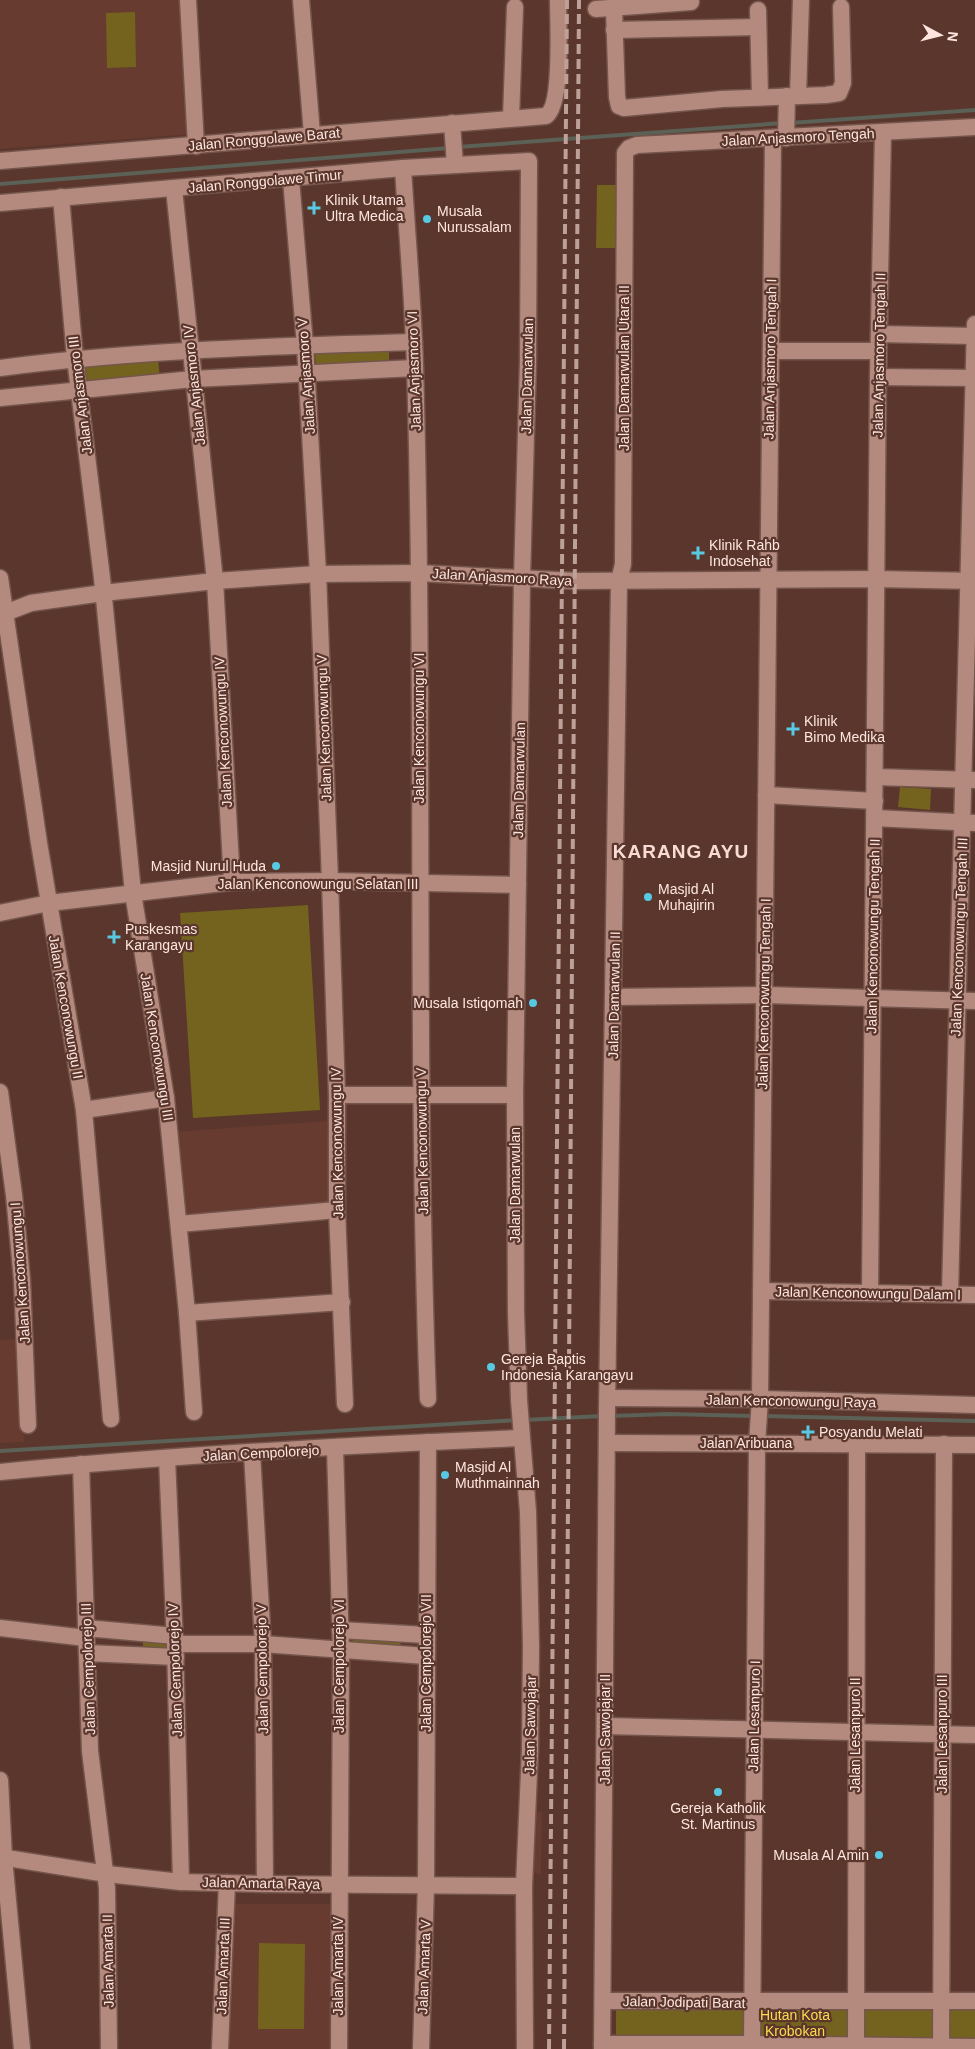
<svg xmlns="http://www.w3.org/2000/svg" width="975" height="2049" viewBox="0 0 975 2049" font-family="Arial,sans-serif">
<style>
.built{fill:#673b2f}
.green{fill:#73631e}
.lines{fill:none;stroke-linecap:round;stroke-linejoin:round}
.stream{stroke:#5b6156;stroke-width:4}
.minor-casing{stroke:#74554c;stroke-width:19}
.minor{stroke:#b58a7e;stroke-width:16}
.rail{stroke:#bda199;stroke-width:4;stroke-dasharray:10 5;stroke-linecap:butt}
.poi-dot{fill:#58c9e3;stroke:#5a362c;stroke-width:2}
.labels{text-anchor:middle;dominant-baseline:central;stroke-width:4.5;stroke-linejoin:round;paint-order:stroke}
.street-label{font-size:14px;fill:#fee6df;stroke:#5a362c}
.poi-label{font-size:14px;fill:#fee6df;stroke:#5a362c;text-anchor:start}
.park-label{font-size:14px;fill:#fcdb50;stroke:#5a362c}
.district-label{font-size:19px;font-weight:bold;letter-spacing:1px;fill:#f8dcd4;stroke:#5a362c}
</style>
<rect width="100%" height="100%" fill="#5a362c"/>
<g class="built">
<polygon points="0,0 184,0 192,134 0,149"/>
<polygon points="327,1121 331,1208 180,1221 173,1132"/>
<polygon points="19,1339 24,1442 0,1443 0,1340"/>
<polygon points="532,1812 542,1812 541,1874 531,1873"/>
<polygon points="230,1904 336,1904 336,2049 226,2049"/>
</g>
<g class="green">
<polygon points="135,12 136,67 107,68 106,13"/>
<polygon points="597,185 621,185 620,248 596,248"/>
<polygon points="389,347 389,367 316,370 315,350"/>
<polygon points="158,359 160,379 86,386 84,366"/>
<polygon points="900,787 931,789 930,810 898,807"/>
<polygon points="308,905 320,1110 193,1118 180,913"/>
<polygon points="353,1636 401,1638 400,1651 352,1649"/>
<polygon points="143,1638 171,1640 170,1654 143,1653"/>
<polygon points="259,1943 305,1944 304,2029 258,2029"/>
<polygon points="975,2005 975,2039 616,2041 616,2006"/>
</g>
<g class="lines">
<g class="stream">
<polyline points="790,123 975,110"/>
<polyline points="458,147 783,123"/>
<polyline points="0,184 449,148"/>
<polyline points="611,1416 668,1414 754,1416"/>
<polyline points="764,1416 975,1421"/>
<polyline points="524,1420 602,1416"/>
<polyline points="0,1451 517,1420"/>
</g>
<g class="minor-casing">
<g id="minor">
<polyline points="188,0 196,146"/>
<polyline points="301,0 312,134"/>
<polyline points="596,9 691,2"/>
<polyline points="614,9 617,97 619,106 624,108 722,99 826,95 839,93 843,83 841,7"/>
<polyline points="758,10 760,97"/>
<polyline points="614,30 758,27"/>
<polyline points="798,96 801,0"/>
<polyline points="511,118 515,7"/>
<polyline points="452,123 455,165"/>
<polyline points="786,138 787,96"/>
<path d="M 0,161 L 546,116 C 563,105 558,22 558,0"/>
<path d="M 403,168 C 407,234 413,300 415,366 C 425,710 415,1055 428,1399"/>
<polyline points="291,179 305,345 318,574 330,881 337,1095 337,1210 345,1404"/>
<polyline points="174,189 215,581 232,882"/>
<polyline points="61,197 75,358 102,578 133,893 166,1098 187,1313 194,1412"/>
<polyline points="0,203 403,168 529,161 528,361 522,579 515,1095 516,1313 519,1400 528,1512 531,1646 530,1749 524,1886 525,2049"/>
<polyline points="879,334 975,336"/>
<polyline points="771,351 878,351"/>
<path d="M 0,368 C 137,350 276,346 414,342"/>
<polyline points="878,377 975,378"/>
<polyline points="0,398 193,379 415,368"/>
<polyline points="0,578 39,843 84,1110 111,1419"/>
<polyline points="0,615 31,603 103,593 215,581 318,574 418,573 576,581 877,579 975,581"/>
<polyline points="875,777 975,780"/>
<polyline points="766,795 875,801"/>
<polyline points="875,818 975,823"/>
<polyline points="0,913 49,903 232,882 330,881 518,885"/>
<polyline points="614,997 765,995 975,1001"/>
<polyline points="0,1092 14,1195 22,1280 28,1425"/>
<polyline points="337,1095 515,1095"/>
<polyline points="84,1110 166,1098"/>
<polyline points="179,1224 337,1210"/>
<polyline points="761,1291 975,1295"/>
<polyline points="870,1293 878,377 883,132"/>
<polyline points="950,1294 975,324"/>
<polyline points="187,1313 342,1302"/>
<polyline points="608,1398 760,1399 975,1405"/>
<polyline points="607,1443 975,1445"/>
<polyline points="335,1448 341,1650 339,2049"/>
<polyline points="252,1453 263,1644 265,1884"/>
<polyline points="167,1458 175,1644 181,1882"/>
<polyline points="81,1464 90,1751 107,1888 109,2049"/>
<path d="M 0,1472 C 173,1455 348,1445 521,1438"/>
<polyline points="0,1628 86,1638"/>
<polyline points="86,1628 175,1636"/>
<polyline points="340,1630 426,1635"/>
<polyline points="175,1644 263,1644 426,1656"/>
<polyline points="87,1653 176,1657"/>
<path d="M 605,1726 C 728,1730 852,1731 975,1735"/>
<polyline points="0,1780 4,1858 22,2049"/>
<polyline points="0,1857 107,1874 181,1882 265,1884 524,1886"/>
<polyline points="603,2001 975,2001"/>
<polyline points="602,2044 752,2044 975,2047"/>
<polyline points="220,2049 227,1883"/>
<polyline points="421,2049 426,1885 428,1442"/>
<polyline points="602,2049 607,1409 619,581 623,564 625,153 629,148 637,145 975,127"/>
<polyline points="752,2049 757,1443 760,1399 773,139"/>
<polyline points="856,2049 857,1444"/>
<polyline points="941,2049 944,1444"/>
</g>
</g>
<use href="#minor" class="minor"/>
<g class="rail">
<polyline points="549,2049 567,0"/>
<polyline points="564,2049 579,0"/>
</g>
</g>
<g class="poi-dot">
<path d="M311.5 200.5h5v5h5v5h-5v5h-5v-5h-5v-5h5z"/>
<circle cx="427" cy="219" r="5"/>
<path d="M695.5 545.5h5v5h5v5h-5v5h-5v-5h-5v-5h5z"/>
<path d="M790.5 721.5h5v5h5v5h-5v5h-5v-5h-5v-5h5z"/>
<circle cx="276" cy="866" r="5"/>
<circle cx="648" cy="897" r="5"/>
<path d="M111.5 929.5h5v5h5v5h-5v5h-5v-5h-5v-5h5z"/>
<circle cx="533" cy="1003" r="5"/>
<circle cx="491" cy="1367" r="5"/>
<path d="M805.5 1424.5h5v5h5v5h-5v5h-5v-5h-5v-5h5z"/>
<circle cx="445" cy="1475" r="5"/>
<circle cx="718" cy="1792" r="5"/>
<circle cx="879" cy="1855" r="5"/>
</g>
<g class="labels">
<g class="street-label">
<text transform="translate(798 137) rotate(-3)">Jalan Anjasmoro Tengah</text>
<text transform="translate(264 139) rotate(-5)">Jalan Ronggolawe Barat</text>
<text transform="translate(265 181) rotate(-5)">Jalan Ronggolawe Timur</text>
<text transform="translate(879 355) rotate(-89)">Jalan Anjasmoro Tengah II</text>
<text transform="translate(770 359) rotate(-89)">Jalan Anjasmoro Tengah I</text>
<text transform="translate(624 368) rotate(-90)">Jalan Damarwulan Utara II</text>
<text transform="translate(414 371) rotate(-92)">Jalan Anjasmoro VI</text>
<text transform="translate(306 376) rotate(-94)">Jalan Anjasmoro V</text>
<text transform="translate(527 376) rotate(-89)">Jalan Damarwulan</text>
<text transform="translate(194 385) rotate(-96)">Jalan Anjasmoro IV</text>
<text transform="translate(80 395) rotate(-97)">Jalan Anjasmoro III</text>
<text transform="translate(502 577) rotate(3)">Jalan Anjasmoro Raya</text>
<text transform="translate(324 728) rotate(-92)">Jalan Kenconowungu V</text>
<text transform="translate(419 728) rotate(-90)">Jalan Kenconowungu VI</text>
<text transform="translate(223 732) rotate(-93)">Jalan Kenconowungu IV</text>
<text transform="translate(519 780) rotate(-89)">Jalan Damarwulan</text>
<text x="318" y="884">Jalan Kenconowungu Selatan III</text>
<text transform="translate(873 936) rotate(-89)">Jalan Kenconowungu Tengah II</text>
<text transform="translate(959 937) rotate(-88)">Jalan Kenconowungu Tengah III</text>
<text transform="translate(764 994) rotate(-89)">Jalan Kenconowungu Tengah I</text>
<text transform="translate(614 995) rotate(-89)">Jalan Damarwulan II</text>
<text transform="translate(66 1007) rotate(80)">Jalan Kenconowungu II</text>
<text transform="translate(157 1047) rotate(81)">Jalan Kenconowungu III</text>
<text transform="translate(422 1141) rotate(-91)">Jalan Kenconowungu V</text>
<text transform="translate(337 1143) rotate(-91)">Jalan Kenconowungu IV</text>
<text transform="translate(515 1185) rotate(-90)">Jalan Damarwulan</text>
<text transform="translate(20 1273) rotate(-94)">Jalan Kenconowungu I</text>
<text transform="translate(868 1293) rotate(1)">Jalan Kenconowungu Dalam I</text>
<text transform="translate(791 1401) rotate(1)">Jalan Kenconowungu Raya</text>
<text x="746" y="1443">Jalan Aribuana</text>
<text transform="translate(261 1453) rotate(-3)">Jalan Cempolorejo</text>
<text transform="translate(426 1663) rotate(-90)">Jalan Cempolorejo VII</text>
<text transform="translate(339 1666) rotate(-90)">Jalan Cempolorejo VI</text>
<text transform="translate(88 1669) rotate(-92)">Jalan Cempolorejo III</text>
<text transform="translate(262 1669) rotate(-91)">Jalan Cempolorejo V</text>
<text transform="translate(175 1670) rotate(-92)">Jalan Cempolorejo IV</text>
<text transform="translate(754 1716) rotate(-89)">Jalan Lesanpuro I</text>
<text transform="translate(530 1725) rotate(-89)">Jalan Sawojajar</text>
<text transform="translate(605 1729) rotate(-90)">Jalan Sawojajar II</text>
<text transform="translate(942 1734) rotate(-90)">Jalan Lesanpuro III</text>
<text transform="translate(855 1735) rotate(-90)">Jalan Lesanpuro II</text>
<text transform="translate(261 1883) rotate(1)">Jalan Amarta Raya</text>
<text transform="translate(108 1961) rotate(-91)">Jalan Amarta II</text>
<text transform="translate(223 1966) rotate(-88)">Jalan Amarta III</text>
<text transform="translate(338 1966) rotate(-90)">Jalan Amarta IV</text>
<text transform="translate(424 1967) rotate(-88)">Jalan Amarta V</text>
<text transform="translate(684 2002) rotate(1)">Jalan Jodipati Barat</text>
</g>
<g class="poi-label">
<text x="325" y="200">Klinik Utama<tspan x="325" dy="16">Ultra Medica</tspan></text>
<text x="437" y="211">Musala<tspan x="437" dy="16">Nurussalam</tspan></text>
<text x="709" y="545">Klinik Rahb<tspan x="709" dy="16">Indosehat</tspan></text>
<text x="804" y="721">Klinik<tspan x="804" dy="16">Bimo Medika</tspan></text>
<text x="266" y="866" text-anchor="end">Masjid Nurul Huda</text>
<text x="658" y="889">Masjid Al<tspan x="658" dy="16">Muhajirin</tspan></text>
<text x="125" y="929">Puskesmas<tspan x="125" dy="16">Karangayu</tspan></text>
<text x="523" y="1003" text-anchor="end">Musala Istiqomah</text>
<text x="501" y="1359">Gereja Baptis<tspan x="501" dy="16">Indonesia Karangayu</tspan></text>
<text x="819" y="1432">Posyandu Melati</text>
<text x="455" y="1467">Masjid Al<tspan x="455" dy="16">Muthmainnah</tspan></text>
<text x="718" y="1808" text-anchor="middle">Gereja Katholik<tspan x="718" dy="16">St. Martinus</tspan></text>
<text x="869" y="1855" text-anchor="end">Musala Al Amin</text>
</g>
<g class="park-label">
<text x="795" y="2015">Hutan Kota<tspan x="795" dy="16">Krobokan</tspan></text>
</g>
<g class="district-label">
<text x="681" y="851">KARANG AYU</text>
</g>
</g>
<g transform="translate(940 35) rotate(97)" stroke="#5a362c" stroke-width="4" paint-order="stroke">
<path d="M0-4L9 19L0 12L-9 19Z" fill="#fee6df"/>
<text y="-8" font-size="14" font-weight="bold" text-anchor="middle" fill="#fee6df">N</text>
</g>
</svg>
